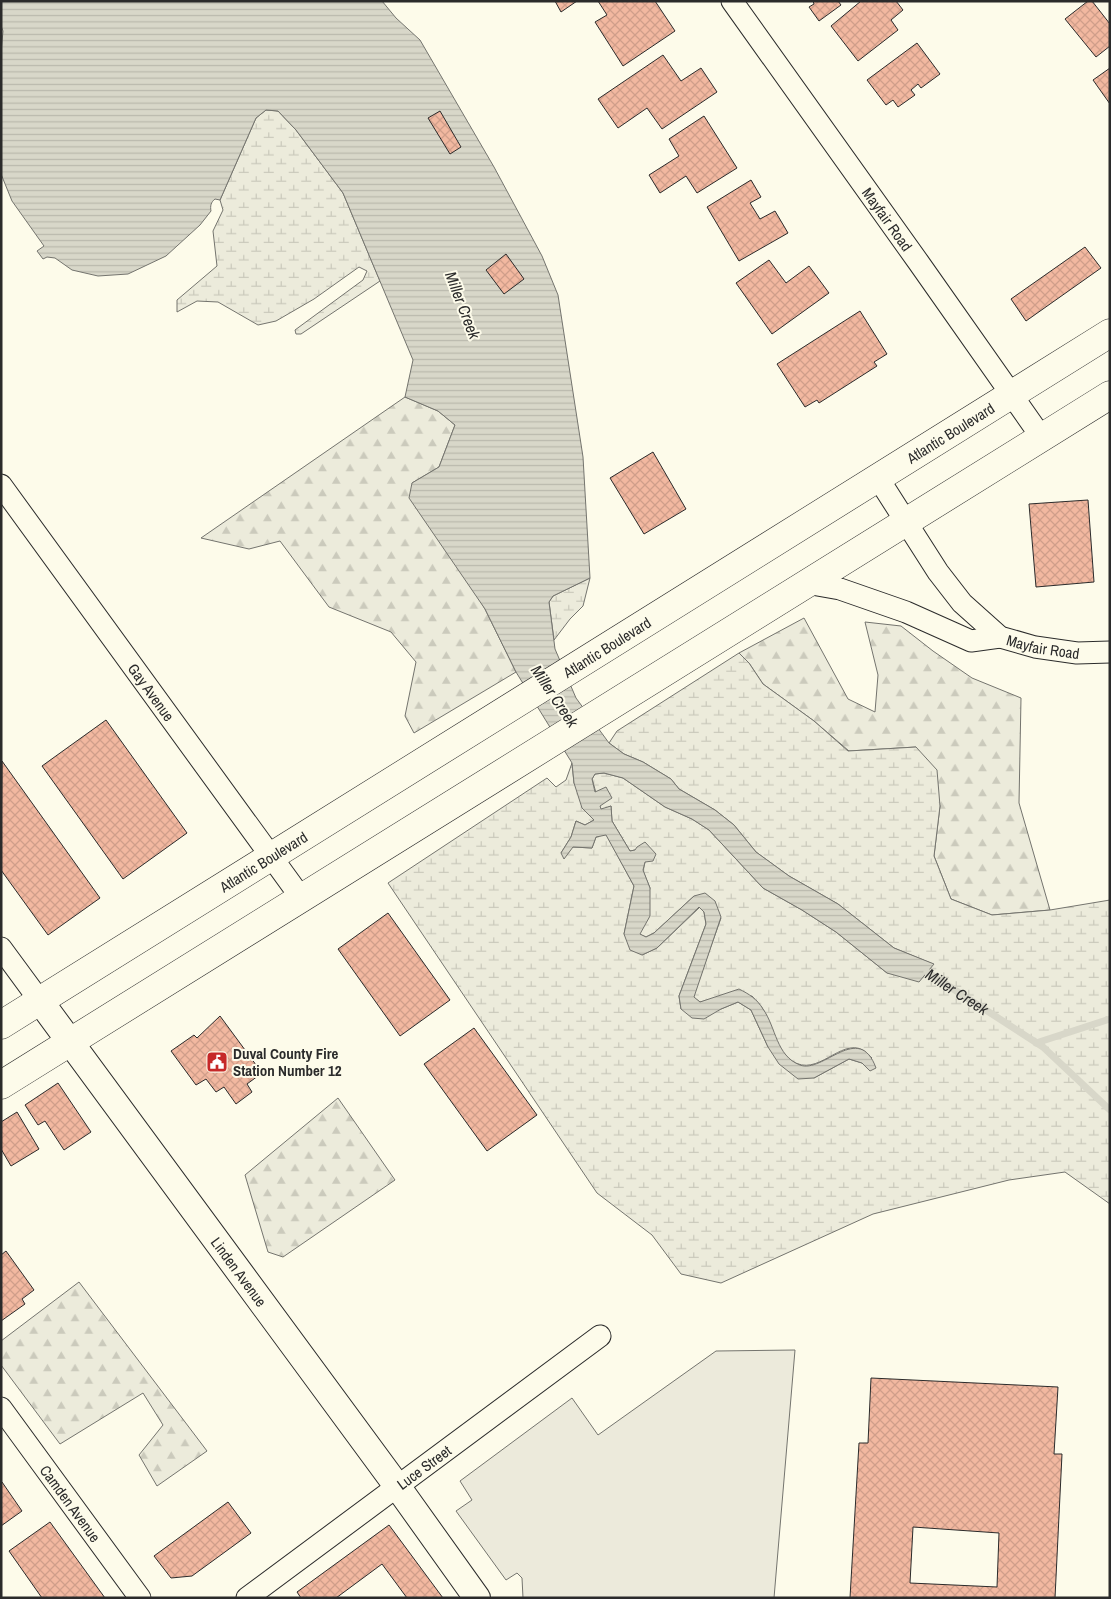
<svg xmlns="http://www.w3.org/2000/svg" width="1111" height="1599" viewBox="0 0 1111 1599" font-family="'Archivo Narrow',sans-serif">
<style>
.forest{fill:url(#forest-firs);stroke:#74746e}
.wetland{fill:url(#wetland-marsh);stroke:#74746e}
.parking{fill:#eceadb;stroke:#74746e}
.water{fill:url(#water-rules);stroke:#74746e}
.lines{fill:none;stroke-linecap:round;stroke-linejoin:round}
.stream{stroke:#d8d7c9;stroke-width:7}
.building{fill:url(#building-cross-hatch);stroke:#2b2b2b;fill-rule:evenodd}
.minor-casing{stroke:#2b2b2b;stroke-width:23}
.tertiary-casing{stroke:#2b2b2b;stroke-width:28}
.primary-casing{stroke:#2b2b2b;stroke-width:29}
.minor{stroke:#fdfbea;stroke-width:21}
.tertiary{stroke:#fdfbea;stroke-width:26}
.primary{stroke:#fdfbea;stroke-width:28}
.labels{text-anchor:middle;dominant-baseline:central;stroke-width:4;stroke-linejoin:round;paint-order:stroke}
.street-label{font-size:15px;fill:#2b2b2b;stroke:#fdfbea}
.poi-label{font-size:15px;font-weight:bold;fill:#2b2b2b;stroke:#fdfbea;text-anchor:start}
.water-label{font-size:16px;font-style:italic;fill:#2b2b2b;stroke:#fdfbea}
</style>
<defs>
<pattern id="forest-firs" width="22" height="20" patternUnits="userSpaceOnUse" patternTransform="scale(1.25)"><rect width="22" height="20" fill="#ecebdb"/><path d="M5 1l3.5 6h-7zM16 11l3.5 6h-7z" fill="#cbcabc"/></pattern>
<pattern id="wetland-marsh" width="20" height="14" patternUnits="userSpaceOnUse" patternTransform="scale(1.25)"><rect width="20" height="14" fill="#ecebdb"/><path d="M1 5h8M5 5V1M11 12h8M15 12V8" fill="none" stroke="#cbcabc"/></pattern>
<pattern id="water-rules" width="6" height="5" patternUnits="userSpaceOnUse" patternTransform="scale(1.25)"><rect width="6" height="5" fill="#d8d7c9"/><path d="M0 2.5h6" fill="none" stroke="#bab9ad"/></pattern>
<pattern id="building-cross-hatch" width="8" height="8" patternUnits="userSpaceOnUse" patternTransform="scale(1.25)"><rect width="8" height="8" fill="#f2b8a0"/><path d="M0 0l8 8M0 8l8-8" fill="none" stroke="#d09e8a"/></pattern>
</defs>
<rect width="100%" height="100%" fill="#fdfbea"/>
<g class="forest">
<polygon points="405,397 438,411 455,425 439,467 412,483 485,609 516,672 414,733 405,716 416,662 391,632 329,607 280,541 249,549 201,538"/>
<polygon points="804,618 848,699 875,712 878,675 865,622 901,626 933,651 972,678 1021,698 1019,803 1050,910 992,915 951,899 934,856 940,806 916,747 849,751 814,721 763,684 749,663 739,653"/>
<polygon points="338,1098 395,1180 283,1257 268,1252 245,1175"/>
<polygon points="79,1282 207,1451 157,1486 139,1455 163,1425 143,1393 60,1444 1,1365 1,1341"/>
</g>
<g class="wetland">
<polygon points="266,110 278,111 296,130 343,193 380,281 301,334 296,334 295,330 363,280 367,271 359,267 314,299 276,321 258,325 218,302 197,301 177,312 177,300 217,266 213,231 223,210 220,200 256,118"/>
<polygon points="590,578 583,606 570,619 554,640 549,602 553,596"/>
<path d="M 739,653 L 749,663 L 763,684 L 814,721 L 848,751 L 916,747 L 937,770 L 940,806 L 934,856 L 951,899 L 992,915 L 1050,910 L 1110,900 L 1110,1204 L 1065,1172 L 1009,1180 L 873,1214 L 721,1283 L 681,1274 L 652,1235 L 597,1193 L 388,883 L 547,778 L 556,787 L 566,780 L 572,763 L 574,783 L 594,820 L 585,825 L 576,821 L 571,837 L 561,853 L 573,847 L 592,848 L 596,837 L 606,834 L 634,886 L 624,934 L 642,955 L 657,948 L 700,907 L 704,912 L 706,924 L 679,996 L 681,1009 L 721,1009 L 738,1002 L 751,1010 L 768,1047 L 814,1078 L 849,1059 L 862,1063 L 872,1058 C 870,1056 866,1052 863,1050 C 840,1038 818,1078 792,1061 C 776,1051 772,1026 764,1011 C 761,1005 756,1001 752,996 L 714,999 L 700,1002 L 693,997 L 721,918 L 694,896 L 654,933 L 646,937 L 639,934 L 650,888 L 643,871 L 645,862 L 635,850 L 630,851 L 612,821 L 611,806 L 601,810 L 592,779 L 595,774 L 604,773 L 623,778 L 665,807 L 692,819 L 709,830 L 763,888 L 802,910 L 836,932 L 887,973 L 933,964 L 894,948 L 838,904 L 789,876 L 756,852 L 734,825 L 715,810 L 679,789 L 671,779 L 643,762 L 624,754 L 609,743 L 617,731 Z"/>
</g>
<polygon class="parking" points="795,1350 774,1598 523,1598 522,1578 517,1573 506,1580 456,1511 472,1500 460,1481 572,1398 598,1435 716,1351"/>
<path class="water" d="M 1,1 L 382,1 L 396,18 L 420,40 L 494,167 L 542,256 L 558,295 L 583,457 L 590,578 L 553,596 L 549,602 L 555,649 L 576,698 L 609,743 L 624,754 L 643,762 L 671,779 L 679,789 L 715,810 L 734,825 L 756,852 L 789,876 L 838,904 L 894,948 L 934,964 L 919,982 L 887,973 L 836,932 L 802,910 L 763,888 L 709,830 L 692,819 L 665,807 L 623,778 L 604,773 L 595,774 L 592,779 L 595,792 L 606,787 L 612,798 L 600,806 L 601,809 L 611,806 L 612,821 L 630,851 L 635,850 L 637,847 L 645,842 L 656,854 L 653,861 L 645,862 L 643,870 L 650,888 L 650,916 L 640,934 L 646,937 L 654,933 L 694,896 L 705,893 L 715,901 L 721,917 L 694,997 L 700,1002 L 739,989 C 749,994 757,999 763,1009 C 776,1027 776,1056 800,1065 C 823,1074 859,1021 876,1068 L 870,1071 L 862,1063 L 849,1059 L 814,1078 L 798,1079 L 779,1064 L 768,1047 L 751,1010 L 738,1002 L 721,1009 L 704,1019 L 692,1018 L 681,1009 L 679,996 L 706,924 L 704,912 L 699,907 L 657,948 L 642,955 L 630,950 L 624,934 L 634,886 L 606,835 L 596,837 L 592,848 L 573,847 L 564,859 L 561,853 L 571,837 L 576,821 L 585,825 L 594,820 L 582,808 L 574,783 L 572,763 L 516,672 L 485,609 L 409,498 L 412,483 L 439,467 L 455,425 L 438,411 L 405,397 L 413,360 L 343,193 L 296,130 L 278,111 L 266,110 L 256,118 L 220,200 L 215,199 C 211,202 210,206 211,211 L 200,225 L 166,256 L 128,274 L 98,276 L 72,270 L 55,258 L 47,257 L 43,259 L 37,251 L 44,246 L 12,201 L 1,174 L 1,52 L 3,31 L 1,26 Z"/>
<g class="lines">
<g class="stream">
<path id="s1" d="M 927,972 L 1043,1047 L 1110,1110"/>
<polyline points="1036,1043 1110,1019"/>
</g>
</g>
<g class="building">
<polygon points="555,1 577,1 561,12"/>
<polygon points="598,1 655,1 675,31 623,66 595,22 607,15"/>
<polygon points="813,1 838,1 841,5 819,21 809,7 814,4"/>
<polygon points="861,1 896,1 903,10 891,20 898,30 858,61 831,26"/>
<polygon points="1088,1 1092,1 1110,24 1110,46 1096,57 1065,19"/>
<polygon points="917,43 940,74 921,88 918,84 911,90 915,95 898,107 893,100 886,105 867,80"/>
<polygon points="663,55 681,81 701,68 717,92 662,129 647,108 618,128 598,99"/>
<polygon points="1110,68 1110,104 1093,80"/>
<polygon points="440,111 461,147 450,154 428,118"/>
<polygon points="704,116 737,168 697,193 686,176 660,193 649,175 679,156 669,139"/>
<polygon points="751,180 761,197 750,203 760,219 775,211 788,233 739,261 707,207"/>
<polygon points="1085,247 1101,268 1026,321 1011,299"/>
<polygon points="506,254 524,279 504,294 486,270"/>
<polygon points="769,260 786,283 809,266 829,293 772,334 736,283"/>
<polygon points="860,311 887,354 874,362 877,366 819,403 817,400 805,407 777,364"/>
<polygon points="653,452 686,509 644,534 610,478"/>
<polygon points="1088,500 1094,582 1036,587 1029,504"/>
<polygon points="106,720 187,833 123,879 42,766"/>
<polygon points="2,761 100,898 48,935 1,870"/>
<polygon points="388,913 450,1000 400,1036 338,949"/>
<polygon points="220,1016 262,1073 247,1084 252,1092 236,1104 224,1087 216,1092 206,1079 196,1085 171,1051 194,1035 197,1038"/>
<polygon points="474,1028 537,1115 487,1151 424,1064"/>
<polygon points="58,1083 91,1132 64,1150 45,1121 38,1125 25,1105"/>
<polygon points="17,1112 39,1149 11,1166 1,1149 1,1122"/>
<polygon points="6,1251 34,1290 22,1299 25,1304 1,1321 1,1255"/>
<path d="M 871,1378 L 1058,1387 L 1054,1454 L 1062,1454 L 1055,1598 L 850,1598 L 859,1443 L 868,1443 ZM 913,1527 L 999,1533 L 997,1587 L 910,1583 Z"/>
<polygon points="2,1482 22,1511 1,1526 1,1483"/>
<polygon points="228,1502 251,1533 192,1576 171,1578 154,1556"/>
<polygon points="50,1522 105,1598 42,1598 9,1551"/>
<polygon points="389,1525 443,1598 407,1598 382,1564 336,1598 301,1598 297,1592"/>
</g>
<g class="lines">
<g class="minor-casing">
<g id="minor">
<path id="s2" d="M 732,1 L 919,263 L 1042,438"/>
<path id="s3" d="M 878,478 L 938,572 L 962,603 L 1000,637 L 1035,647 L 1077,653 L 1110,652"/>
<path id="s4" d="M 1,485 L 302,899"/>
<polyline points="806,583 840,589 906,612 971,641 1000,637"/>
<polyline points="1,948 40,1001"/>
<path id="s5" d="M 1,1408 L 140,1598"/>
<path id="s6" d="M 247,1598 L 600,1336"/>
</g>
</g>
<g class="tertiary-casing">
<g id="tertiary">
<path id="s7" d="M 40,1001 L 397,1486 L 477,1598"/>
</g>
</g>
<g class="primary-casing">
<g id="primary">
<path id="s8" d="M 1,1025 L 1110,333"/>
<polyline points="1,1085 1110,395"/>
</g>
</g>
<use href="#minor" class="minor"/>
<use href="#tertiary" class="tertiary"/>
<use href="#primary" class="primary"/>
</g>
<defs>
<g id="civic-square" transform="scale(1.125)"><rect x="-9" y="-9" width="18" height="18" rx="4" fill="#c62828" stroke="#fdfbea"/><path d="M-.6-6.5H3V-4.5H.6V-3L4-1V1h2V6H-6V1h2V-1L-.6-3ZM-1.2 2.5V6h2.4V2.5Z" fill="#fff"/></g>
</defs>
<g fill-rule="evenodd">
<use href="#civic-square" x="217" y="1062"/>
</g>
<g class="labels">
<g class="street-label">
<text stroke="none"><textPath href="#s2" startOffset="268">Mayfair Road</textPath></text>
<text stroke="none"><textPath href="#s8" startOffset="1119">Atlantic Boulevard</textPath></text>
<text stroke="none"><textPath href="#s3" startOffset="246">Mayfair Road</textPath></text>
<text stroke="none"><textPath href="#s8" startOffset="714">Atlantic Boulevard</textPath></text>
<text stroke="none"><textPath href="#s4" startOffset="256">Gay Avenue</textPath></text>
<text stroke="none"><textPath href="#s8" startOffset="309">Atlantic Boulevard</textPath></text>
<text stroke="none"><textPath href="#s7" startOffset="336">Linden Avenue</textPath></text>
<text stroke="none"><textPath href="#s6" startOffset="220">Luce Street</textPath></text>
<text stroke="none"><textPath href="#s5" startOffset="118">Camden Avenue</textPath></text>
</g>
<g class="poi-label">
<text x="233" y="1053">Duval County Fire<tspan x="233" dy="17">Station Number 12</tspan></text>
</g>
<g class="water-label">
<text transform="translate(463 305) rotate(69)">Miller Creek</text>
<text transform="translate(555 696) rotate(56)">Miller Creek</text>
<text stroke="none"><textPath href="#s1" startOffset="36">Miller Creek</textPath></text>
</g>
</g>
<rect width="1111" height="1599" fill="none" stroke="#2b2b2b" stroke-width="5"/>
</svg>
